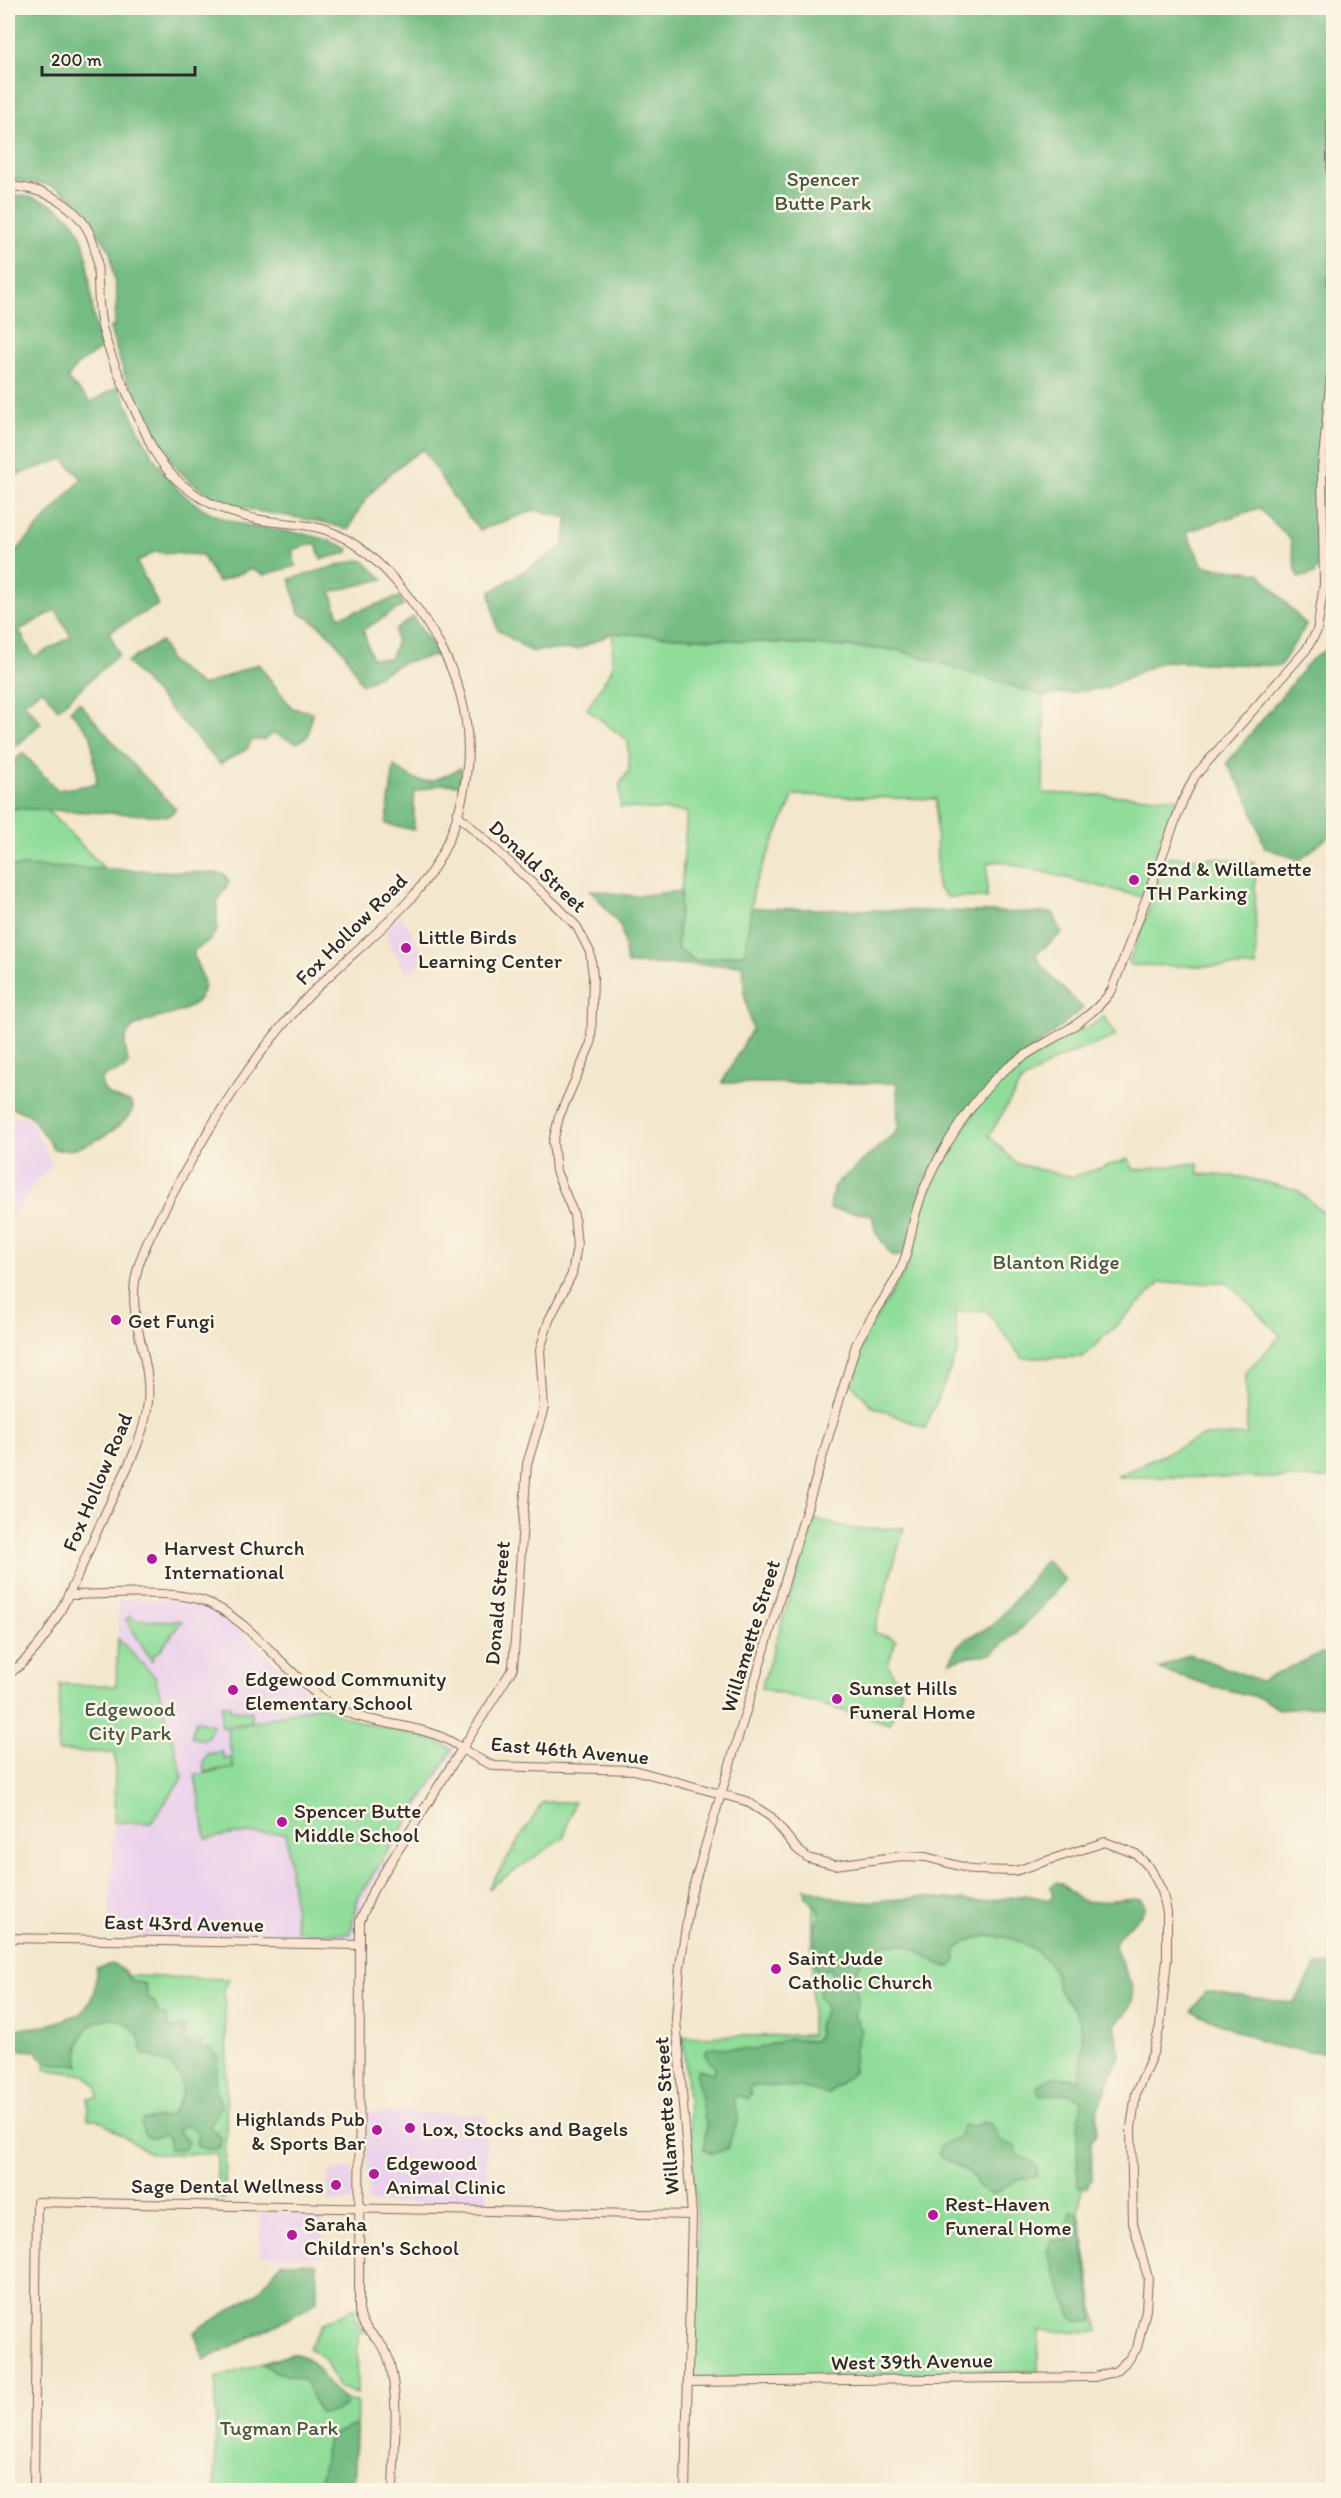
<svg xmlns="http://www.w3.org/2000/svg" width="1341" height="2498" viewBox="0 0 1341 2498" font-family="Itim,sans-serif">
<style>
.built{fill:#ebd1eb}
.green{fill:#90dd9a;stroke:#5e8462;stroke-width:1.5}
.forest{fill:#74bc82;stroke:#507456;stroke-width:1.5;fill-rule:evenodd}
.lines{fill:none;stroke-linecap:round;stroke-linejoin:round}
.secondary-casing{stroke:#716d63;stroke-width:10}
.secondary{stroke:#fce5d0;stroke-width:8}
.poi-dot{fill:#b5179e;stroke:#fcf5e5;stroke-width:2}
.labels{text-anchor:middle;dominant-baseline:central;stroke-width:5;stroke-linejoin:round;paint-order:stroke}
.park-label{font-size:21px;fill:#445847;stroke:#fcf5e5}
.street-label{font-size:21px;fill:#2b2b2b;stroke:#fcf5e5}
.poi-label{font-size:21px;fill:#2b2b2b;stroke:#fcf5e5;text-anchor:start}
</style>
<rect width="100%" height="100%" fill="#fcf5e5"/>
<filter id="ink" filterUnits="userSpaceOnUse"><feTurbulence type="fractalNoise" baseFrequency=".0167" numOctaves="2"/><feDisplacementMap in="SourceGraphic" scale="12" xChannelSelector="R" yChannelSelector="G"/><feConvolveMatrix kernelMatrix="1 2 1 2 8 2 1 2 1" color-interpolation-filters="sRGB"/></filter>
<filter id="wash" filterUnits="userSpaceOnUse"><feTurbulence type="fractalNoise" baseFrequency=".008" numOctaves="4" result="noise"/><feDisplacementMap in="SourceGraphic" scale="24" xChannelSelector="R" yChannelSelector="G"/><feGaussianBlur stdDeviation="1.35" result="paint"/><feColorMatrix in="noise" values="0 0 0 0 0 0 0 0 0 0 0 0 0 0 0 0 0 1.4 0 .05"/><feComposite in="paint" operator="in"/></filter>
<g filter="url(#wash)">
<rect width="100%" height="100%" fill="#f3e7cc"/>
<g class="built">
<polygon points="401,915 427,960 405,972 384,933"/>
<polygon points="8,1117 28,1117 53,1164 33,1186 8,1227"/>
<polygon points="118,1599 178,1599 208,1607 223,1615 321,1704 333,1711 354,1719 433,1737 456,1750 364,1898 357,1916 354,1940 108,1935 114,1822 151,1823 155,1677 118,1639"/>
<polygon points="366,2112 487,2114 487,2204 368,2203"/>
<polygon points="352,2168 352,2201 328,2201 328,2172"/>
<polygon points="261,2212 323,2213 323,2257 260,2256"/>
</g>
<g class="green">
<polygon points="409,8 1045,659 1043,793 1177,798 1142,897 1000,861 987,863 987,898 947,897 937,887 936,799 794,795 754,886 745,953 696,961 677,948 687,812 620,807 620,784 629,770 628,741 587,709 612,669 613,633 897,650 82,206 57,188 18,176 8,40"/>
<polygon points="9,772 113,877 8,994 8,774"/>
<polygon points="1168,857 1216,858 1255,863 1256,967 1131,965 1129,962"/>
<polygon points="1104,1016 1116,1036 1057,1059 1021,1082 989,1136 1017,1164 1072,1177 1129,1159 1134,1170 1198,1163 1199,1174 1242,1177 1297,1190 1333,1221 1333,1478 1116,1477 1203,1436 1247,1435 1246,1372 1281,1336 1227,1282 1160,1283 1083,1357 1022,1358 986,1310 955,1312 958,1351 925,1428 872,1406 849,1381 865,1335 907,1268 919,1217 934,1176 983,1098 998,1079 1016,1066 1067,1035 1091,1026"/>
<polygon points="815,1519 854,1529 904,1528 874,1632 896,1640 888,1664 902,1691 890,1724 761,1688"/>
<polygon points="131,1616 133,1620 182,1621 159,1652 156,1652 152,1661 126,1620"/>
<polygon points="118,1639 155,1677 183,1777 151,1823 114,1822 115,1753 58,1751 60,1684 116,1686"/>
<polygon points="222,1705 230,1705 230,1710 251,1711 251,1721 221,1728"/>
<path d="M 322,1705 C 361,1731 412,1727 453,1749 L 358,1898 L 350,1934 L 297,1932 L 286,1833 L 235,1834 L 206,1839 L 195,1775 L 234,1768 L 232,1759 L 233,1767 L 204,1772 L 203,1764 L 207,1754 L 222,1752 L 224,1759 L 232,1758 L 227,1729 Z"/>
<polygon points="196,1720 213,1725 209,1735 203,1740 191,1737"/>
<polygon points="543,1802 574,1802 564,1837 488,1889"/>
<polygon points="813,1902 1032,1906 1119,1985 1084,2170 1079,2211 1098,2332 1039,2331 1038,2371 697,2378 693,2375 698,2227 683,2037 811,2035"/>
<polygon points="101,1975 229,1979 224,1991 227,2059 225,2199 217,2198 217,2154 151,2154 97,2119 88,2119 88,2098 98,2098 97,2086 85,2075 45,2069 46,2036 100,2010"/>
<polygon points="355,2308 355,2317 364,2332 358,2335 357,2394 338,2387 324,2358 309,2348 323,2323"/>
<path d="M 292,2354 C 325,2355 322,2401 357,2402 L 354,2490 L 215,2490 L 216,2378 Z"/>
</g>
<g class="forest">
<path d="M 8,8 L 1327,8 L 1329,42 L 1334,41 L 1333,540 L 1314,574 L 1298,578 L 1290,539 L 1259,508 L 1186,532 L 1203,566 L 1259,573 L 1306,625 L 1280,666 L 1162,661 L 1106,688 L 1044,696 L 898,650 L 613,633 L 578,649 L 530,651 L 497,629 L 490,592 L 563,547 L 568,518 L 535,510 L 480,530 L 455,500 L 423,449 C 392,469 362,495 349,530 C 311,516 271,517 233,505 C 162,484 128,393 110,328 L 114,326 L 117,298 L 110,250 L 80,208 L 68,193 L 50,185 L 8,179 Z"/>
<path d="M 8,194 C 115,203 75,280 102,348 L 77,365 L 67,379 L 91,402 L 119,386 C 150,456 171,512 255,527 C 289,532 318,533 349,549 L 347,553 L 321,559 L 316,543 L 292,550 L 296,566 L 263,575 L 251,569 L 218,582 L 202,555 L 154,552 L 137,562 L 158,605 L 109,632 L 119,654 L 58,709 L 42,689 L 24,703 L 41,723 L 8,754 L 8,560 L 82,479 L 63,459 L 8,478 ZM 56,610 L 71,637 L 34,657 L 19,630 Z"/>
<path d="M 357,560 L 364,561 L 383,579 L 331,592 L 339,617 L 399,597 L 404,605 L 363,630 L 372,658 L 390,659 L 396,644 L 395,630 L 413,617 L 439,655 L 402,663 L 362,685 C 347,654 331,628 299,613 L 290,579 Z"/>
<polygon points="161,641 170,661 202,686 258,664 292,708 312,712 308,736 297,743 273,733 264,740 252,740 247,749 220,764 127,662"/>
<polygon points="1333,645 1333,833 1300,860 1265,848 1248,799 1227,763 1311,660"/>
<polygon points="79,702 128,760 176,809 169,816 8,808 8,767 23,753 57,790 97,784 91,735 70,710"/>
<path d="M 394,766 C 424,789 429,783 461,768 L 460,785 L 442,784 L 414,792 L 414,830 L 386,824 Z"/>
<path d="M 21,866 L 214,873 L 224,874 L 229,882 L 217,903 L 217,930 L 209,941 L 194,950 C 192,964 207,975 203,990 C 193,1025 129,1010 125,1041 C 124,1047 128,1056 128,1064 L 124,1069 L 104,1076 L 101,1082 C 105,1099 117,1097 130,1102 L 133,1107 C 129,1127 71,1159 53,1148 L 30,1115 L 8,1106 L 8,868 Z"/>
<polygon points="591,890 634,896 681,891 677,948 696,961 745,953 751,908 1053,913 1062,933 1035,955 1051,977 1083,1008 990,1085 931,1173 907,1254 893,1257 876,1233 872,1215 830,1209 833,1187 898,1130 897,1083 722,1083 752,1029 744,992 743,965 627,964 621,927"/>
<path d="M 1046,1560 L 1065,1580 L 1037,1613 L 992,1654 L 970,1656 L 951,1662 C 955,1638 973,1637 991,1626 C 1004,1617 1034,1574 1046,1560 Z"/>
<polygon points="1321,1653 1333,1655 1333,1705 1279,1709 1261,1698 1212,1686 1159,1669 1189,1654 1261,1681"/>
<path d="M 1057,1882 C 1068,1885 1072,1899 1085,1901 C 1105,1905 1128,1895 1142,1899 L 1145,1904 C 1145,1919 1120,1927 1115,1944 C 1117,1965 1141,1986 1130,2007 C 1126,2015 1118,2018 1115,2025 L 1120,2055 L 1098,2108 L 1096,2133 L 1091,2143 L 1092,2179 L 1086,2188 L 1078,2187 L 1077,2133 L 1082,2101 L 1070,2094 L 1042,2096 L 1037,2089 L 1039,2084 L 1054,2077 L 1080,2079 C 1083,2062 1085,2031 1078,2015 C 1074,2007 1065,2001 1061,1993 C 1056,1985 1057,1976 1052,1968 C 1032,1938 984,1923 956,1950 L 956,1961 L 950,1967 C 936,1966 926,1954 913,1948 C 887,1936 859,1952 854,1981 C 853,1987 858,1992 858,1999 C 859,2005 856,2010 854,2016 L 862,2030 L 854,2050 L 853,2073 L 827,2094 L 800,2087 L 752,2086 L 748,2090 L 751,2094 L 748,2099 L 739,2096 L 733,2098 L 738,2119 L 727,2149 L 713,2154 L 704,2150 L 706,2125 L 696,2075 L 698,2069 L 713,2073 L 716,2069 L 705,2056 L 705,2050 L 713,2047 L 753,2050 L 788,2039 L 814,2041 L 818,2035 L 818,2025 L 826,2008 L 819,1995 L 819,1987 L 828,1982 L 832,1973 L 831,1968 L 821,1971 L 815,1968 L 815,1925 L 820,1916 L 818,1909 L 806,1897 L 805,1888 L 843,1900 L 863,1902 L 927,1897 L 981,1902 L 1026,1895 L 1050,1900 L 1053,1896 L 1050,1887 Z"/>
<path d="M 112,1964 L 125,1971 L 131,1981 L 145,1984 L 148,1997 L 154,2002 L 159,2013 L 167,2016 L 169,2028 L 184,2027 L 185,2041 L 189,2042 L 196,2038 L 202,2042 L 201,2050 L 209,2048 L 218,2056 L 215,2085 L 221,2105 L 210,2127 L 221,2138 L 220,2147 C 212,2151 204,2150 196,2145 L 198,2132 L 188,2125 L 177,2129 L 188,2142 L 185,2149 L 170,2149 L 168,2138 L 164,2135 L 153,2138 L 145,2135 L 141,2126 L 143,2120 L 169,2116 C 195,2087 179,2060 143,2055 C 142,2048 141,2038 136,2032 C 111,2003 70,2025 80,2066 C 64,2059 45,2072 37,2051 L 8,2049 L 8,2030 L 46,2026 L 82,2013 L 95,1992 L 96,1968 Z"/>
<polygon points="1333,1964 1333,2054 1272,2046 1192,2011 1205,1991 1293,2003 1317,1965"/>
<path d="M 983,2122 L 992,2124 L 1001,2141 L 1016,2147 L 1019,2156 L 1035,2164 L 1038,2175 L 1016,2181 L 993,2195 C 974,2189 979,2180 968,2172 C 960,2166 944,2161 939,2153 L 941,2145 L 957,2138 L 964,2125 L 976,2126 Z"/>
<polygon points="1072,2211 1078,2213 1094,2318 1091,2322 1075,2321 1071,2316 1047,2251 1051,2241 1070,2240 1068,2221"/>
<path d="M 282,2262 L 317,2264 L 317,2301 C 282,2325 242,2340 204,2360 L 194,2332 L 259,2292 Z"/>
<path d="M 292,2354 C 320,2355 322,2388 346,2400 L 346,2406 L 333,2412 L 319,2413 L 305,2381 L 274,2371 L 263,2364 Z"/>
<path d="M 356,2425 L 354,2490 L 311,2490 C 340,2460 302,2442 356,2425 Z"/>
</g>
</g>
<g filter="url(#ink)">
<g class="lines">
<g class="secondary-casing">
<g id="secondary">
<path d="M 8,186 C 49,188 89,210 96,255 C 100,279 96,305 103,330 C 113,368 134,406 150,443 C 170,486 215,512 261,520 C 283,524 305,523 326,530 C 385,550 443,635 460,693 C 480,763 460,842 413,896 C 380,934 338,964 304,1001 C 249,1061 211,1123 172,1195 C 158,1222 140,1250 135,1281 C 129,1323 152,1361 148,1402 C 144,1443 120,1480 104,1516 C 86,1555 70,1598 46,1635 C 36,1649 22,1665 8,1675"/>
<path d="M 68,1595 C 106,1595 170,1589 204,1601 C 246,1616 286,1672 323,1699 C 357,1725 401,1721 439,1736 C 459,1743 474,1760 495,1766 L 634,1770 L 746,1801 L 771,1817 L 797,1849 L 808,1858 L 835,1865 L 902,1856 L 926,1857 L 974,1870 L 1015,1871 L 1105,1842 L 1136,1854 L 1150,1868 L 1162,1891 L 1167,1912 L 1167,1959 L 1160,2026 L 1153,2053 L 1136,2093 L 1131,2128 L 1133,2223 L 1148,2278 L 1146,2310 L 1137,2348 L 1130,2358 L 1116,2371 L 1095,2377 L 688,2382"/>
<polyline points="8,1938 359,1945"/>
<polyline points="34,2490 37,2202 692,2215"/>
<path d="M 393,2490 C 394,2448 400,2402 389,2360 C 384,2339 361,2332 359,2310 L 360,1921 L 373,1890 L 513,1668 L 527,1464 L 544,1408 L 540,1350 L 549,1320 L 572,1274 L 577,1246 L 574,1215 L 556,1171 L 553,1142 L 559,1117 L 591,1043 L 593,976 L 590,952 L 577,927 L 558,907 L 457,814"/>
<path d="M 685,2490 L 692,2215 L 676,2019 L 680,1966 L 691,1894 L 856,1345 C 869,1317 890,1295 902,1266 C 910,1248 911,1228 917,1209 C 929,1168 962,1116 990,1084 C 1025,1045 1081,1034 1112,990 L 1183,800 L 1195,776 L 1306,650 L 1317,631 L 1324,584 L 1322,469 L 1332,364 L 1331,125 L 1334,105"/>
</g>
</g>
<use href="#secondary" class="secondary"/>
</g>
</g>
<g class="poi-dot">
<circle cx="1134" cy="880" r="6"/>
<circle cx="406" cy="948" r="6"/>
<circle cx="116" cy="1320" r="6"/>
<circle cx="152" cy="1559" r="6"/>
<circle cx="233" cy="1690" r="6"/>
<circle cx="837" cy="1699" r="6"/>
<circle cx="282" cy="1822" r="6"/>
<circle cx="776" cy="1969" r="6"/>
<circle cx="410" cy="2128" r="6"/>
<circle cx="377" cy="2130" r="6"/>
<circle cx="374" cy="2174" r="6"/>
<circle cx="336" cy="2185" r="6"/>
<circle cx="933" cy="2215" r="6"/>
<circle cx="292" cy="2235" r="6"/>
</g>
<g class="labels">
<g class="park-label">
<text x="823" y="178">Spencer<tspan x="823" dy="24">Butte Park</tspan></text>
<text x="1056" y="1261">Blanton Ridge</text>
<text x="130" y="1708">Edgewood<tspan x="130" dy="24">City Park</tspan></text>
<text x="279" y="2427">Tugman Park</text>
</g>
<g class="street-label">
<text transform="translate(538 866) rotate(43)">Donald Street</text>
<text transform="translate(351 929) rotate(-45)">Fox Hollow Road</text>
<text transform="translate(97 1482) rotate(-67)">Fox Hollow Road</text>
<text transform="translate(497 1603) rotate(-85)">Donald Street</text>
<text transform="translate(750 1636) rotate(-73)">Willamette Street</text>
<text transform="translate(570 1750) rotate(5)">East 46th Avenue</text>
<text transform="translate(184 1923) rotate(1)">East 43rd Avenue</text>
<text transform="translate(666 2116) rotate(-94)">Willamette Street</text>
<text transform="translate(912 2361) rotate(-1)">West 39th Avenue</text>
</g>
<g class="poi-label">
<text x="1146" y="868">52nd &amp; Willamette<tspan x="1146" dy="24">TH Parking</tspan></text>
<text x="418" y="936">Little Birds<tspan x="418" dy="24">Learning Center</tspan></text>
<text x="128" y="1320">Get Fungi</text>
<text x="164" y="1547">Harvest Church<tspan x="164" dy="24">International</tspan></text>
<text x="245" y="1678">Edgewood Community<tspan x="245" dy="24">Elementary School</tspan></text>
<text x="849" y="1687">Sunset Hills<tspan x="849" dy="24">Funeral Home</tspan></text>
<text x="294" y="1810">Spencer Butte<tspan x="294" dy="24">Middle School</tspan></text>
<text x="788" y="1957">Saint Jude<tspan x="788" dy="24">Catholic Church</tspan></text>
<text x="365" y="2118" text-anchor="end">Highlands Pub<tspan x="365" dy="24">&amp; Sports Bar</tspan></text>
<text x="422" y="2128">Lox, Stocks and Bagels</text>
<text x="386" y="2162">Edgewood<tspan x="386" dy="24">Animal Clinic</tspan></text>
<text x="324" y="2185" text-anchor="end">Sage Dental Wellness</text>
<text x="945" y="2203">Rest-Haven<tspan x="945" dy="24">Funeral Home</tspan></text>
<text x="304" y="2223">Saraha<tspan x="304" dy="24">Children's School</tspan></text>
</g>
</g>
<rect width="1341" height="2498" fill="none" stroke="#fcf5e5" stroke-width="30"/>
<path d="M42 66v9h153v-9" fill="none" stroke="#2b2b2b" stroke-width="3"/>
<text x="51" y="66" font-size="18" fill="#2b2b2b" stroke="#fcf5e5" stroke-width="4.5" paint-order="stroke">200 m</text>
</svg>
